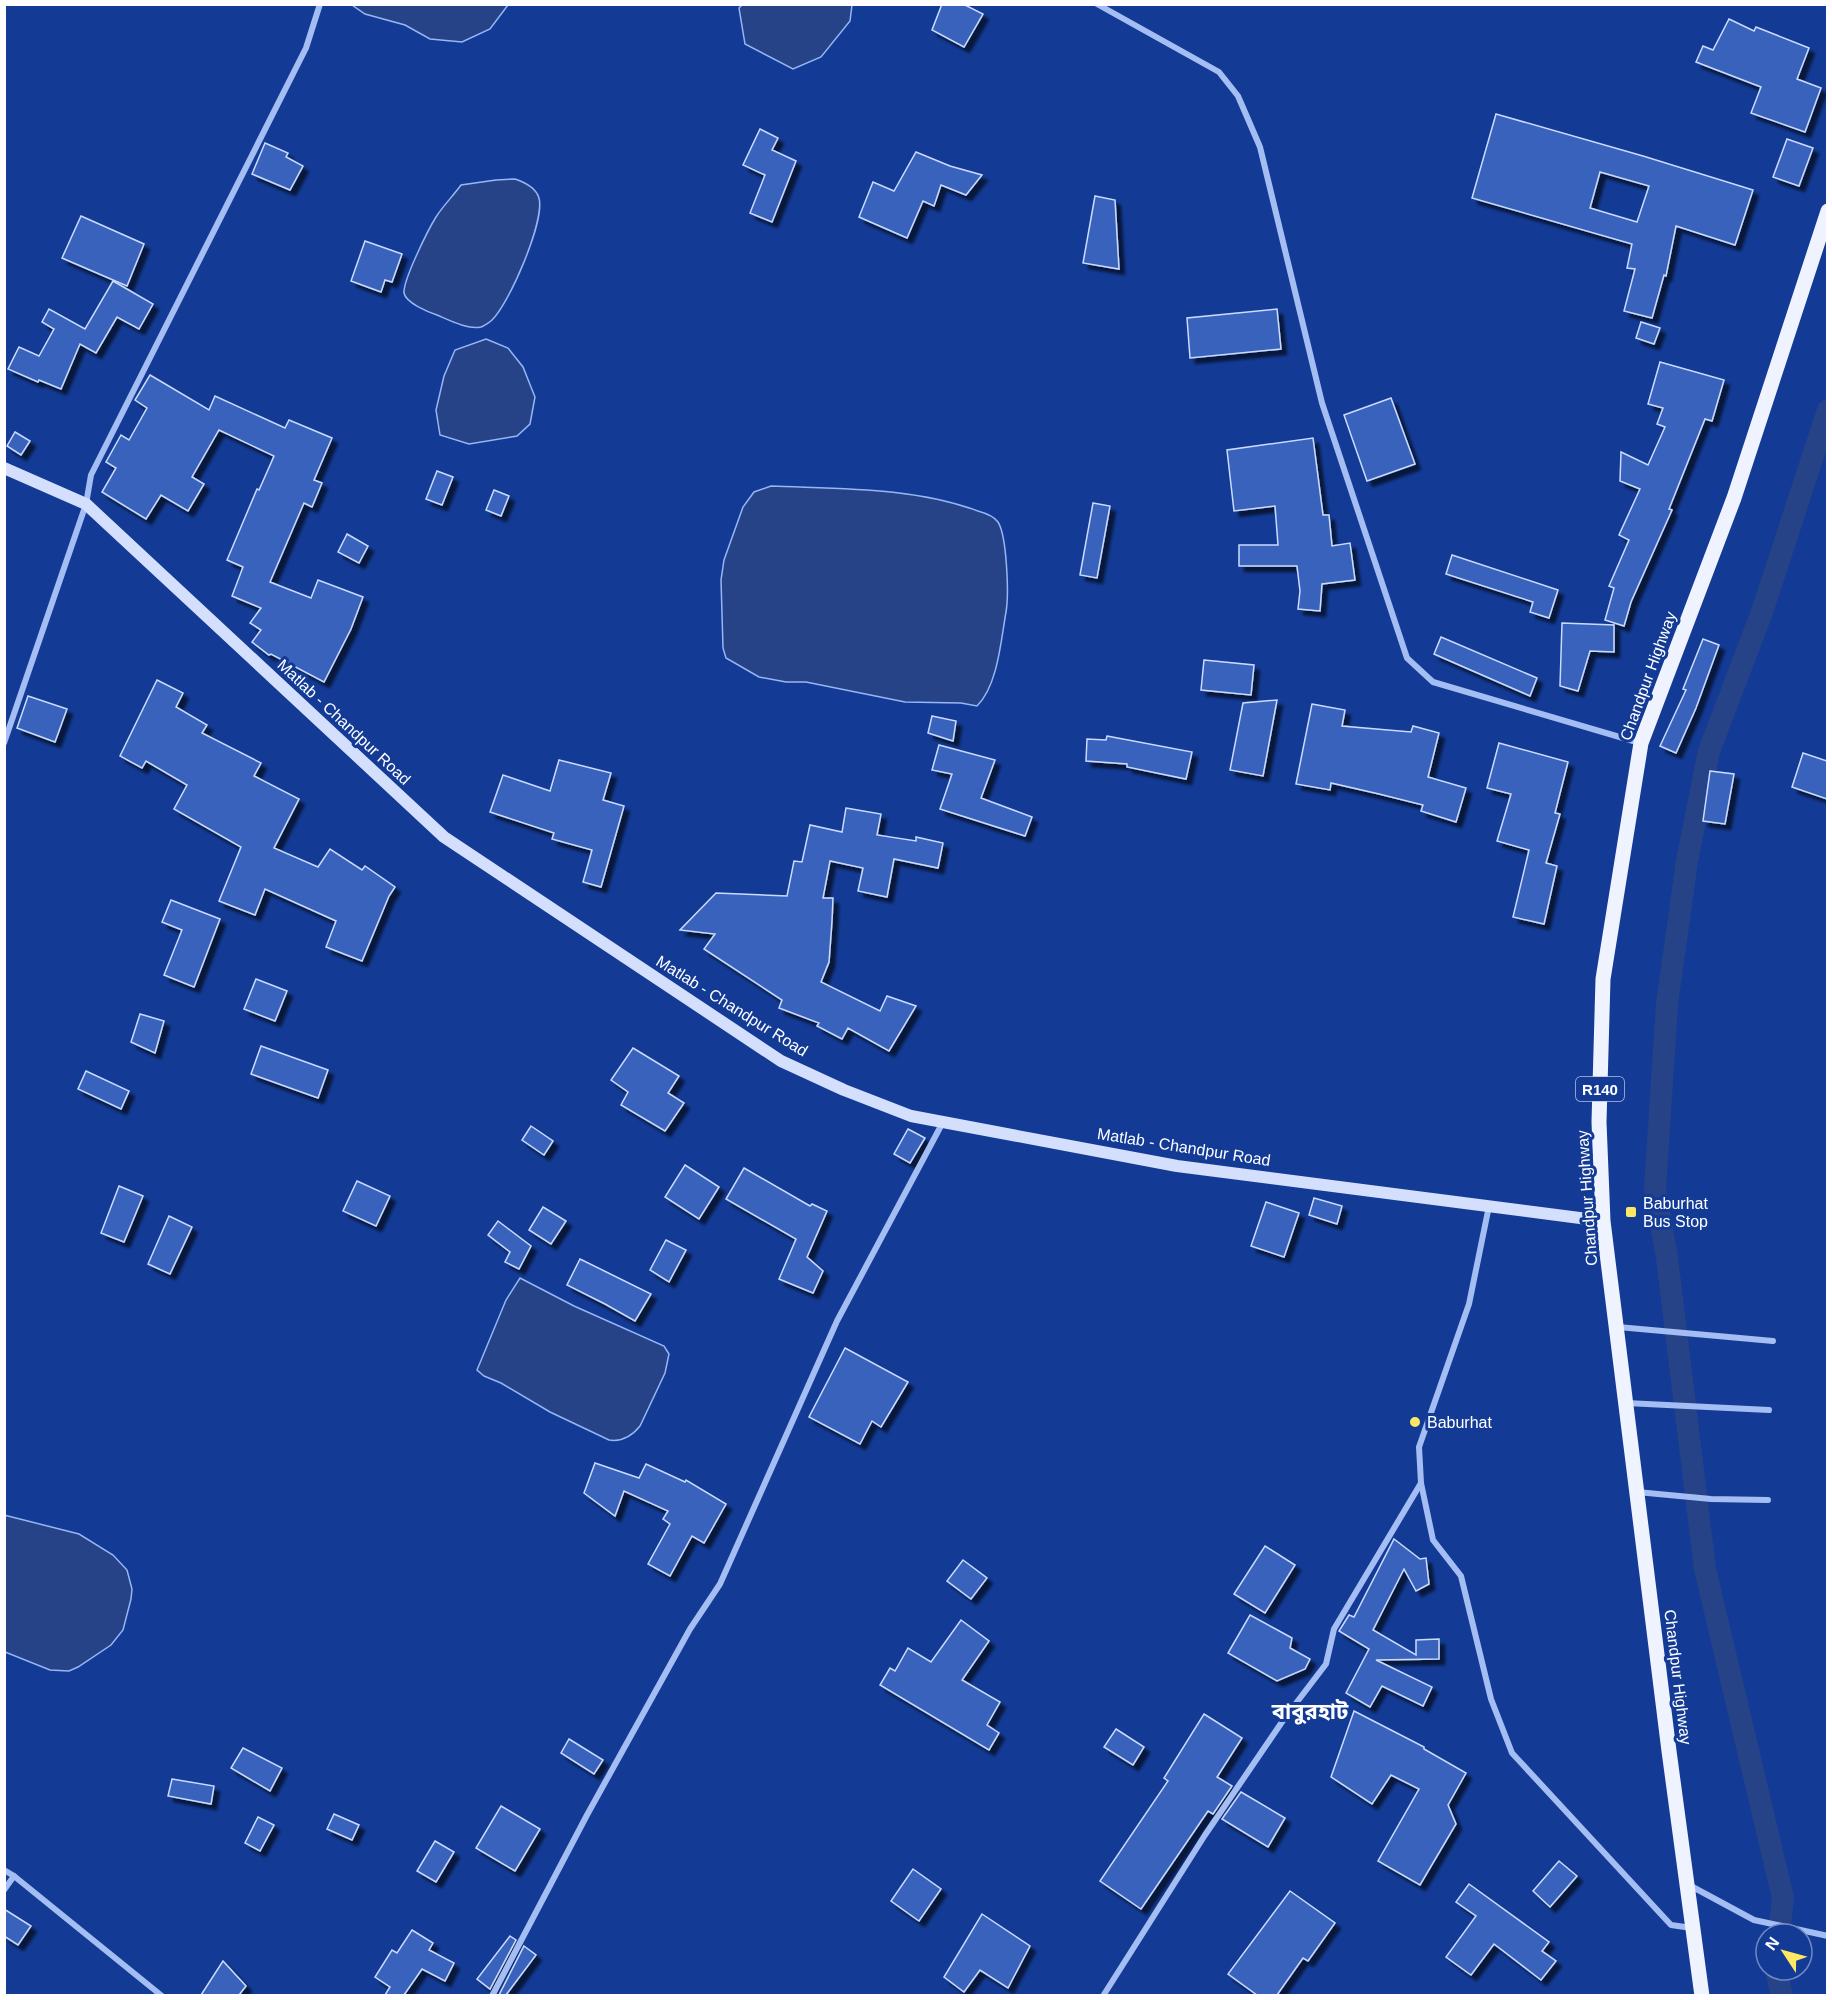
<svg xmlns="http://www.w3.org/2000/svg" width="1832" height="2000" viewBox="0 0 1832 2000" font-family="Helvetica,'Noto Sans Bengali',sans-serif">
<style>
.water{fill:#264388;stroke:#96b6f6;stroke-width:1.5}
.lines{fill:none;stroke-linecap:round;stroke-linejoin:round}
.canal{stroke:#264388;stroke-width:22}
.building{fill:#3762bc;stroke:#cbdbfd;stroke-width:1.5;fill-rule:evenodd;filter:url(#shadow)}
.minor{stroke:#a4bdf3;stroke-width:6}
.secondary{stroke:#d3dffc;stroke-width:12}
.primary{stroke:#eff3ff;stroke-width:15}
.poi-dot{fill:#ffe765;stroke:#133b96;stroke-width:2}
.labels{text-anchor:middle;dominant-baseline:central;stroke-width:6;stroke-linejoin:round;paint-order:stroke}
.shield{fill:#133b96;stroke:#b8c4e0;stroke-width:1.5}
.shield-label{font-size:15px;font-weight:bold;fill:#fff}
.street-label{font-size:16px;fill:#fff;stroke:#133b96}
.poi-label{font-size:16px;fill:#fff;stroke:#133b96;text-anchor:start}
.district-label{font-size:22px;font-weight:bold;fill:#fff;stroke:#133b96}
</style>
<defs>
<filter id="shadow"><feDropShadow dx="5.5" dy="5.5" stdDeviation="1.5" flood-color="#0009"/></filter>
</defs>
<rect width="100%" height="100%" fill="#133b96"/>
<g class="water">
<polygon points="743,4 852,4 852,5 850,21 821,57 793,69 745,44 739,8"/>
<polygon points="352,5 508,5 490,29 462,42 430,39 405,25 365,14"/>
<path d="M 515,179 C 524,182 536,188 539,198 C 545,221 509,304 492,320 C 490,322 484,326 481,327 C 468,330 449,320 437,315 C 428,312 406,303 404,293 C 403,280 428,230 436,217 C 443,206 453,196 461,185 L 496,180 Z"/>
<polygon points="486,339 508,348 523,367 535,397 530,424 517,436 469,444 440,435 436,410 444,376 455,350"/>
<path d="M 771,486 C 840,489 913,487 978,511 C 985,513 994,516 998,522 C 1007,536 1009,595 1006,612 C 1001,640 998,685 977,706 L 961,703 L 905,702 L 806,682 L 786,682 L 759,677 L 726,658 L 723,648 L 721,580 L 724,560 L 743,507 L 754,492 Z"/>
<path d="M 520,1278 L 574,1306 L 664,1346 L 669,1354 L 665,1373 L 640,1426 C 632,1436 622,1442 609,1440 L 550,1412 L 501,1383 L 484,1376 L 477,1370 L 506,1300 Z"/>
<polygon points="4,1515 79,1534 113,1555 127,1570 132,1589 131,1599 123,1630 111,1645 78,1667 69,1671 50,1670 5,1652"/>
</g>
<g class="lines">
<g class="canal">
<polyline points="1779,1934 1783,1898 1705,1569 1667,1258 1655,1189 1667,1004 1687,861 1709,751 1762,612 1828,410"/>
<polyline points="1776,1970 1782,1996"/>
</g>
</g>
<g class="building">
<polygon points="942,4 963,4 983,14 964,47 932,30"/>
<polygon points="1729,19 1754,31 1756,27 1809,48 1797,79 1821,88 1805,132 1751,113 1761,87 1696,62 1703,46 1713,50"/>
<path d="M 1496,114 L 1643,156 L 1753,190 L 1735,245 L 1676,226 L 1666,276 L 1664,275 L 1652,318 L 1624,311 L 1635,269 L 1627,268 L 1632,244 L 1472,198 ZM 1600,172 L 1649,186 L 1637,222 L 1590,208 Z"/>
<polygon points="760,129 778,138 772,150 796,161 772,222 750,213 765,175 743,165"/>
<polygon points="1787,139 1813,148 1799,186 1773,177"/>
<polygon points="265,143 288,153 286,157 303,166 290,190 252,174"/>
<polygon points="916,152 950,166 982,175 966,195 941,185 934,206 923,201 907,238 859,217 873,182 894,191"/>
<polygon points="1095,196 1115,200 1119,269 1083,263"/>
<polygon points="81,216 144,244 127,286 62,258"/>
<polygon points="365,241 402,254 392,282 385,280 381,292 351,281"/>
<polygon points="113,281 153,304 139,329 117,317 96,353 80,344 61,389 39,380 38,382 8,369 19,347 39,356 54,329 42,322 49,309 85,329"/>
<polygon points="1277,309 1281,349 1190,358 1187,318"/>
<polygon points="1641,322 1660,328 1654,344 1636,338"/>
<polygon points="1660,362 1724,380 1712,421 1705,419 1669,509 1672,510 1631,602 1624,626 1605,620 1614,588 1609,586 1629,540 1619,535 1640,489 1620,481 1621,452 1648,465 1665,427 1657,424 1663,408 1648,404"/>
<polygon points="150,375 209,410 215,396 285,428 289,420 332,438 314,480 322,483 312,507 304,503 270,582 311,598 318,580 363,597 351,629 324,682 271,654 269,655 252,642 261,630 250,623 261,608 232,596 243,567 227,560 257,489 259,490 274,456 219,430 192,477 204,484 188,511 161,495 146,519 102,492 116,468 106,462 121,435 129,440 147,408 135,400"/>
<polygon points="1391,398 1415,464 1367,481 1344,415"/>
<polygon points="15,432 30,441 21,455 7,446"/>
<polygon points="1313,438 1323,515 1329,515 1332,546 1350,543 1355,580 1322,584 1320,611 1298,609 1300,591 1297,566 1239,566 1239,545 1278,545 1275,506 1234,511 1227,450"/>
<polygon points="437,471 453,477 442,505 426,499"/>
<polygon points="494,490 509,496 501,516 486,510"/>
<polygon points="1093,503 1110,506 1097,578 1080,575"/>
<polygon points="347,534 368,546 359,563 338,552"/>
<polygon points="1452,555 1558,590 1549,618 1530,612 1533,602 1446,574"/>
<polygon points="1562,623 1614,625 1614,652 1590,651 1578,691 1560,686"/>
<polygon points="1441,637 1537,678 1530,696 1434,654"/>
<polygon points="1703,639 1719,645 1696,708 1676,753 1660,746 1686,690 1683,689"/>
<polygon points="1204,660 1254,665 1251,695 1201,690"/>
<polygon points="157,680 183,693 176,707 207,725 202,733 261,763 254,776 299,799 274,848 318,867 330,849 362,870 365,866 395,887 389,896 362,961 326,947 336,921 265,889 255,915 219,901 241,847 174,809 187,785 146,761 142,768 120,756"/>
<polygon points="28,696 67,709 55,742 17,728"/>
<polygon points="1277,700 1263,776 1230,770 1243,703"/>
<polygon points="1312,704 1345,710 1342,726 1411,732 1413,726 1439,733 1428,777 1466,788 1456,822 1421,811 1423,805 1379,794 1331,783 1330,790 1296,784"/>
<polygon points="932,716 956,721 953,741 928,733"/>
<polygon points="1107,736 1192,752 1186,779 1127,767 1127,764 1086,761 1087,739 1106,740"/>
<polygon points="1499,743 1568,762 1555,813 1560,814 1546,863 1557,866 1544,924 1513,917 1529,850 1497,841 1511,794 1487,788"/>
<polygon points="939,745 995,760 981,798 1032,817 1025,836 940,809 952,774 932,770"/>
<polygon points="1803,753 1827,761 1827,799 1792,787"/>
<polygon points="559,760 611,773 603,800 624,806 601,887 583,882 592,850 552,839 554,833 490,812 503,775 550,791"/>
<polygon points="1710,771 1734,774 1725,824 1703,821"/>
<polygon points="846,808 881,814 877,835 916,841 916,837 943,843 938,868 894,859 887,897 858,891 863,868 830,861 823,898 833,898 832,921 829,962 821,982 880,1011 887,996 916,1006 889,1051 848,1028 842,1039 817,1026 819,1023 779,1008 782,1000 704,949 715,934 680,930 716,893 787,896 794,861 802,862 810,825 842,832"/>
<polygon points="171,900 220,919 194,987 164,975 182,930 162,922"/>
<polygon points="256,979 287,991 275,1021 244,1009"/>
<polygon points="140,1014 164,1021 155,1053 131,1042"/>
<polygon points="261,1046 328,1070 318,1098 251,1074"/>
<polygon points="633,1048 679,1076 668,1093 684,1103 665,1131 621,1105 628,1092 611,1080"/>
<polygon points="86,1071 129,1091 121,1109 78,1089"/>
<polygon points="531,1126 553,1141 544,1155 522,1140"/>
<polygon points="908,1129 925,1138 910,1163 894,1154"/>
<polygon points="685,1165 719,1187 699,1219 665,1197"/>
<polygon points="744,1168 810,1206 812,1204 827,1211 807,1257 823,1271 813,1293 779,1279 796,1239 726,1199"/>
<polygon points="357,1181 390,1196 376,1226 343,1211"/>
<polygon points="119,1186 143,1196 124,1242 101,1233"/>
<polygon points="1314,1198 1342,1206 1337,1224 1309,1215"/>
<polygon points="1266,1202 1299,1213 1284,1257 1251,1246"/>
<polygon points="543,1207 566,1221 551,1244 529,1230"/>
<polygon points="169,1216 192,1227 170,1274 148,1264"/>
<polygon points="498,1221 531,1246 519,1269 505,1262 510,1252 488,1235"/>
<polygon points="666,1240 686,1250 669,1282 650,1270"/>
<polygon points="580,1259 651,1294 635,1321 605,1304 567,1285"/>
<polygon points="845,1348 908,1382 881,1427 872,1421 860,1444 809,1417"/>
<polygon points="595,1463 639,1478 646,1464 685,1482 686,1480 726,1504 704,1543 692,1536 670,1576 648,1564 670,1524 663,1519 668,1511 624,1491 615,1516 584,1493"/>
<polygon points="1394,1539 1420,1559 1426,1558 1429,1584 1416,1591 1404,1569 1373,1630 1416,1655 1416,1640 1439,1639 1439,1659 1376,1660 1432,1687 1423,1706 1382,1686 1370,1707 1346,1693 1369,1649 1339,1631 1349,1615 1354,1617"/>
<polygon points="1265,1546 1295,1565 1265,1613 1234,1594"/>
<polygon points="963,1560 987,1578 971,1599 947,1581"/>
<polygon points="1250,1615 1292,1638 1290,1648 1310,1659 1305,1669 1277,1681 1228,1653"/>
<polygon points="961,1620 989,1641 962,1680 1000,1702 987,1725 999,1733 989,1750 880,1685 890,1668 895,1671 908,1648 931,1662"/>
<polygon points="1354,1711 1424,1747 1424,1749 1466,1773 1448,1805 1456,1824 1420,1885 1378,1861 1419,1789 1391,1775 1372,1804 1331,1777"/>
<polygon points="1204,1714 1242,1738 1217,1777 1232,1786 1213,1814 1208,1811 1141,1909 1100,1881 1168,1781 1164,1778"/>
<polygon points="1116,1729 1144,1747 1133,1765 1104,1747"/>
<polygon points="569,1739 603,1760 594,1774 561,1753"/>
<polygon points="243,1748 282,1768 270,1791 231,1768"/>
<polygon points="172,1779 214,1786 211,1804 168,1796"/>
<polygon points="1241,1792 1285,1818 1268,1847 1222,1819"/>
<polygon points="501,1806 540,1829 515,1871 476,1848"/>
<polygon points="334,1814 359,1825 352,1840 327,1829"/>
<polygon points="258,1817 274,1825 260,1851 245,1843"/>
<polygon points="435,1841 454,1852 436,1882 417,1871"/>
<polygon points="1559,1861 1577,1876 1550,1907 1533,1891"/>
<polygon points="913,1869 941,1889 919,1921 891,1901"/>
<polygon points="1469,1884 1549,1942 1542,1951 1556,1961 1541,1980 1494,1944 1471,1975 1446,1957 1476,1916 1456,1902"/>
<polygon points="1290,1891 1335,1923 1308,1961 1303,1958 1277,1995 1257,1995 1228,1974"/>
<polygon points="4,1909 31,1926 18,1945 4,1936"/>
<polygon points="982,1914 1030,1946 1008,1988 980,1970 964,1992 944,1977"/>
<polygon points="412,1930 433,1943 429,1950 454,1963 445,1981 422,1969 404,1995 385,1995 390,1987 375,1977 392,1950 397,1953"/>
<polygon points="510,1936 516,1940 490,1989 477,1979"/>
<polygon points="524,1946 536,1955 506,1995 499,1995"/>
<polygon points="223,1961 246,1986 239,1995 201,1995"/>
</g>
<g class="lines">
<g class="minor">
<polyline points="1097,4 1219,72 1238,96 1260,147 1322,403 1407,658 1433,682 1640,743"/>
<polyline points="4,743 86,504 91,475 306,48 320,4"/>
<polyline points="1489,1206 1469,1304 1419,1447 1421,1483 1433,1540 1461,1576 1491,1699 1512,1753 1671,1925 1692,1928"/>
<polyline points="1618,1327 1773,1341"/>
<polyline points="1626,1403 1769,1410"/>
<polyline points="1637,1492 1711,1499 1768,1500"/>
<polyline points="4,1870 14,1876 4,1890"/>
<polyline points="14,1876 162,1996"/>
<polyline points="1689,1885 1754,1920 1828,1936"/>
<polyline points="492,1996 587,1815 690,1629 720,1584 837,1321 943,1122"/>
<polyline points="1103,1996 1205,1835 1284,1719 1326,1664 1334,1629 1421,1483"/>
</g>
<polyline class="secondary" points="4,468 86,504 444,837 781,1061 844,1090 911,1116 1177,1166 1603,1221"/>
<polyline class="primary" points="1702,1996 1669,1751 1603,1221 1599,1122 1603,979 1641,743 1734,498 1828,211"/>
</g>
<g class="poi-dot">
<rect x="1625" y="1206" width="12" height="12" rx="3"/>
<circle cx="1415" cy="1422" r="6"/>
</g>
<g class="labels">
<rect class="shield" x="1576" y="1077" width="48" height="24" rx="4.5"/>
<g class="shield-label">
<text x="1600" y="1089">R140</text>
</g>
<g class="street-label">
<text transform="translate(1648 676) rotate(-70)">Chandpur Highway</text>
<text transform="translate(344 722) rotate(43)">Matlab - Chandpur Road</text>
<text transform="translate(732 1006) rotate(32)">Matlab - Chandpur Road</text>
<text transform="translate(1184 1147) rotate(9)">Matlab - Chandpur Road</text>
<text transform="translate(1587 1198) rotate(-94)">Chandpur Highway</text>
<text transform="translate(1678 1677) rotate(83)">Chandpur Highway</text>
</g>
<g class="poi-label">
<text x="1643" y="1203">Baburhat<tspan x="1643" dy="18">Bus Stop</tspan></text>
<text x="1427" y="1422">Baburhat</text>
</g>
<g class="district-label">
<text x="1310" y="1711">বাবুরহাট</text>
</g>
</g>
<rect width="1832" height="2000" fill="none" stroke="#ffffff" stroke-width="12"/>
<g transform="translate(1784 1952) rotate(306)"><circle r="28" fill="#133b96" stroke="#7189c0" stroke-width="1.5"/>
<path d="M0-4.5L10 22L0 15L-10 22Z" fill="#ffe765"/>
<text y="-9" font-size="16" font-weight="bold" text-anchor="middle" fill="#ffffff">N</text>
</g>
</svg>
